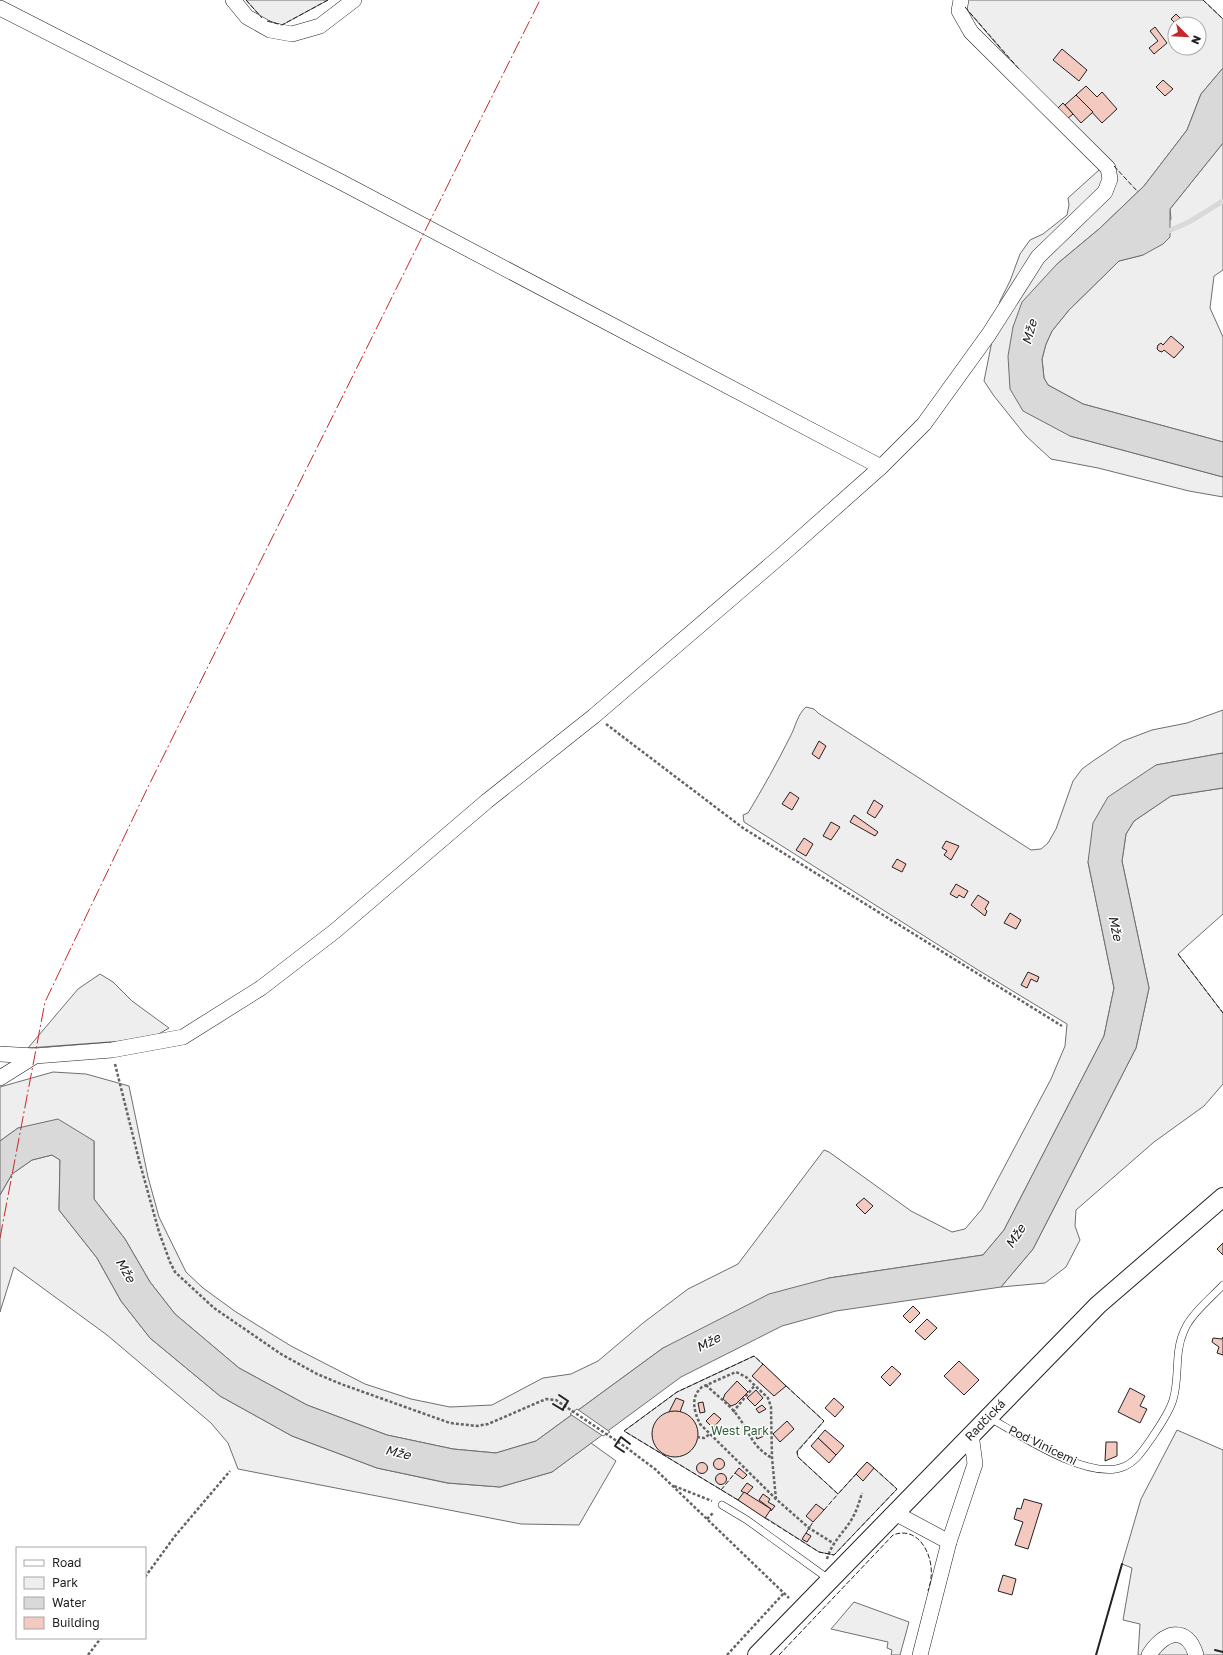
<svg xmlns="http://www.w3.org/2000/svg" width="1223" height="1655" viewBox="0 0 1223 1655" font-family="'Golos Text',sans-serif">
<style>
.green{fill:#eee;stroke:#6f6f6f;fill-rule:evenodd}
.water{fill:#d9d9d9;stroke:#6f6f6f}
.pier{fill:#fff;stroke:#6f6f6f}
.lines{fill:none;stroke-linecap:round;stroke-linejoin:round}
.stream{stroke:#d9d9d9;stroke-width:5}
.building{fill:#f3c9c0;stroke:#222}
.service-casing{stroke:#222;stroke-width:8}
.minor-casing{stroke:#222;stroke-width:16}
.tertiary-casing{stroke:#222;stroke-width:20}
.path{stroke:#646464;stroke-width:2.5;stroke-dasharray:3 2;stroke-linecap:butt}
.service{stroke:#fff;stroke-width:7}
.minor{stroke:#fff;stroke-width:15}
.tertiary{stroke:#fff;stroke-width:18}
.fence{stroke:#222;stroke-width:1;stroke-dasharray:5 2;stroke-linecap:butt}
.wall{stroke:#222;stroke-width:2}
.power{stroke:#c62828;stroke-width:1;stroke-dasharray:14 3 2 3;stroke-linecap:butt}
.labels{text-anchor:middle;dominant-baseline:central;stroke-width:3;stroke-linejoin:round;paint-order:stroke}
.street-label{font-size:12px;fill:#222;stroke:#fff}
.park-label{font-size:12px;fill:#2f5e38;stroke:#fff}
.water-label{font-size:13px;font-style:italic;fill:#222;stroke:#fff}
</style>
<rect width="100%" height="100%" fill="#fff"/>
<g class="green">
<polygon points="246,0 328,0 282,25 263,19"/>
<path d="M 969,0 L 1203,0 L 1223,19 L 1223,68 L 1201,94 L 1187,130 L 1144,186 L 1099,229 L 1057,264 L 1013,327 L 1070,436 L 1223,477 L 1223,497 L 1189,491 L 1098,468 L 1051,459 L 1026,436 L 994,396 L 984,381 L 1000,301 L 1010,281 L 1020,254 L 1030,240 L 1043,234 L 1067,215 L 1069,205 L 1068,198 L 1109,161 L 1017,68 L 963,5 ZM 1175,24 L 1199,24 L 1199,48 L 1175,48 Z"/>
<polygon points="1223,143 1223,270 1214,276 1210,308 1223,337 1223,442 1083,404 1048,385 1044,378 1042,359 1046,344 1052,331 1069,310 1119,261 1143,255 1171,219 1170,209"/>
<path d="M 806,707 L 814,709 L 818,713 L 1031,850 L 1041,849 L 1048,843 L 1056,829 L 1073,781 L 1082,769 L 1093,761 L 1123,741 L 1152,730 L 1187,723 L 1223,710 L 1223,753 L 1156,765 L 1088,862 L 1114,988 L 1104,1036 L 1004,1230 L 983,1255 L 829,1278 L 663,1348 L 536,1441 L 496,1453 L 453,1449 L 387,1435 L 307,1405 L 239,1368 L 175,1314 L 150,1282 L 125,1239 L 94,1199 L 94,1141 L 18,1128 L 0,1141 L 0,1087 L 53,1072 L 86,1074 L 129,1086 L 148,1177 L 159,1217 L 186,1272 L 203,1288 L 236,1312 L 291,1346 L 365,1384 L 411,1399 L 450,1407 L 492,1405 L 543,1378 L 571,1374 L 598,1361 L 643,1323 L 688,1289 L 738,1264 L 824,1150 L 829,1152 L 911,1211 L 952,1232 L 965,1229 L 982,1209 L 1051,1079 L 1065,1046 L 1067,1024 L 978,970 L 744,822 L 743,815 L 748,813 C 763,788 777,763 790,737 C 796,726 797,715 806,707 Z"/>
<polygon points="1223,788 1223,914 1178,954 1223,1013 1223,1084 1204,1106 1154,1142 1076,1210 1075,1226 1080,1240 1066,1267 1045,1283 1001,1287 1033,1249 1136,1048 1149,988 1122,861 1126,834 1134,821 1171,796"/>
<polygon points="100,974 113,982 132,1001 169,1028 150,1039 28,1048 78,989"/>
<polygon points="52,1155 60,1160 59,1210 97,1258 121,1301 150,1338 220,1396 292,1436 377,1468 447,1483 500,1487 552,1472 591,1443 616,1461 579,1525 521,1524 238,1469 228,1443 211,1423 107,1335 14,1267 0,1312 0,1195 12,1174 32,1160"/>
<polygon points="754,1356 824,1421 797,1451 798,1457 838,1494 867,1462 897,1489 834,1555 819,1552 738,1500 624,1431 677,1392"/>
<polygon points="1177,1430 1223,1450 1223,1655 1138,1655 1140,1624 1123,1620 1132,1568 1122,1564 1141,1499"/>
<polygon points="854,1602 909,1622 900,1655 891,1655 892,1650 887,1648 888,1642 831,1629"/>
</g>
<g class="water">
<polygon points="1223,68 1223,143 1170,209 1170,237 1163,244 1143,255 1119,261 1069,310 1052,331 1046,344 1042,359 1044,378 1048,385 1083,404 1223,442 1223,477 1070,436 1023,411 1010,389 1008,356 1013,327 1022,302 1057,264 1099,229 1144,186 1187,130 1201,94"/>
<polygon points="1223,753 1223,788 1171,796 1134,821 1126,834 1122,861 1149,988 1136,1048 1033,1249 1001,1287 836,1311 782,1326 681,1377 552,1472 500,1487 448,1483 377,1468 292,1436 220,1396 150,1338 121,1301 97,1258 59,1210 60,1160 52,1155 32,1160 12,1174 0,1195 0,1141 18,1128 58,1119 94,1141 94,1199 125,1239 150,1282 175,1314 239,1368 307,1405 387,1435 453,1449 496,1453 536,1441 663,1348 769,1294 829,1278 983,1255 1004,1230 1104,1036 1114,988 1088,862 1093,823 1108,797 1156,765"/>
</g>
<polygon class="pier" points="577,1409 610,1432 603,1436 570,1414"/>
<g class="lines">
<polyline class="stream" points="1164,233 1189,222 1223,201"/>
</g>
<g class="building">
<polygon points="1176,14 1185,23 1184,24 1176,24 1171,19"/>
<polygon points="1155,27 1167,43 1154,54 1149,48 1158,41 1150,31"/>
<polygon points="1062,49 1087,70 1079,81 1053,60"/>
<polygon points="1163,80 1173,89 1165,96 1156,87"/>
<polygon points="1086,86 1097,97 1102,92 1117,109 1102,123 1076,95"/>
<polygon points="1076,95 1093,112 1081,123 1065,105"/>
<polygon points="1063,103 1073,114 1067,119 1057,109"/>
<polygon points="1171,336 1184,347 1174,358 1164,350 1162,352 1159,351 1157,349 1158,345 1161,343 1163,345"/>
<polygon points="819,741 826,746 819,759 812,754"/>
<polygon points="790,792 799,798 792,810 782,804"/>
<polygon points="874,800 883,806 875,818 867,813"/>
<polygon points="854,815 878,832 875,836 850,822"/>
<polygon points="831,822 840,827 831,840 823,836"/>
<polygon points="804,838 813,844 806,856 796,850"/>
<polygon points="946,841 959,846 951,860 944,855 947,851 942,848"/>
<polygon points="897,859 906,864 902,872 892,867"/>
<polygon points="956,884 968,891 964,898 959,895 957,898 950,894"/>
<polygon points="978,895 989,902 985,909 987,911 985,916 971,905"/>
<polygon points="1010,913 1021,920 1016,929 1004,923"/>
<polygon points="1028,972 1039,977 1037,982 1031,979 1027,988 1021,985"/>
<polygon points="864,1198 873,1206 865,1214 856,1205"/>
<polygon points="1223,1243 1223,1255 1217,1249"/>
<polygon points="913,1306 920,1313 910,1323 903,1316"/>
<polygon points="927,1319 937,1328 925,1340 915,1331"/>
<polygon points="1223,1337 1223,1355 1217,1353 1219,1347 1212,1342 1213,1338 1222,1339"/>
<polygon points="959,1361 979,1380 964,1395 944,1376"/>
<polygon points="763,1364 786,1386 774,1396 752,1376"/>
<polygon points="892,1366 901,1374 890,1386 881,1377"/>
<polygon points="737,1381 748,1392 736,1404 731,1406 723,1399 725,1394"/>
<polygon points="1130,1388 1145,1396 1140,1406 1147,1409 1140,1423 1118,1412"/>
<polygon points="756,1390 763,1398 755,1406 747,1398"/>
<polygon points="676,1398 684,1401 680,1412 669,1412"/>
<polygon points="834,1398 844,1407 835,1417 825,1408"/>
<polygon points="703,1402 705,1412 700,1413 698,1403"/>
<polygon points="762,1405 766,1409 759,1413 756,1409"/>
<circle cx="675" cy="1434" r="23"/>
<polygon points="714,1413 721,1419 713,1428 706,1421"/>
<polygon points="787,1421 794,1429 780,1442 773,1434"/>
<polygon points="761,1428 764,1436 757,1439 754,1431"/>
<polygon points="825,1430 844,1446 836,1455 818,1438"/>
<polygon points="818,1438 836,1455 829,1463 811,1446"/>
<polygon points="1106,1442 1117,1442 1117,1456 1105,1461"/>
<circle cx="719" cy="1464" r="5.5"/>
<polygon points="867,1462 874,1468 863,1481 856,1474"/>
<circle cx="702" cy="1468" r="5.5"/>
<polygon points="739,1468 747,1475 743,1479 735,1473"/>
<circle cx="721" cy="1479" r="5.5"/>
<polygon points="747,1483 753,1487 747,1494 741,1491"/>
<polygon points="744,1492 771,1509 765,1518 738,1500"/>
<polygon points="763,1494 770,1499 768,1502 775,1506 771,1511 771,1509 759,1500"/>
<polygon points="1024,1499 1042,1504 1028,1549 1015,1545 1023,1522 1014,1519 1017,1508 1021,1509"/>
<polygon points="816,1504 824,1510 813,1522 806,1516"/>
<polygon points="806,1533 811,1536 807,1542 802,1539"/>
<polygon points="1003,1575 1016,1579 1012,1595 998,1591"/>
</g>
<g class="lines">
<g class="service-casing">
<g id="service">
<path d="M 990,1418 C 1020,1435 1088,1481 1123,1467 C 1136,1462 1143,1450 1151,1439 C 1159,1427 1169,1413 1173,1400 C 1180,1377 1174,1352 1184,1331 C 1190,1315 1211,1298 1223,1285"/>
<polyline points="722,1505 747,1520 830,1580"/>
</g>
</g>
<g class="minor-casing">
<g id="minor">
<polyline points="233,0 247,17 270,30 292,34 320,26 354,0"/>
<polyline points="0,8 341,182 881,467"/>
<polyline points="0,1054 35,1056"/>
<polyline points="0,1078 35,1056 112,1050 183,1037 261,988 335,931 487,801 594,716 783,554 881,467 924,424 989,334 1038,257 1105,192 1110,179 1108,168 971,32 959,11 961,0"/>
<polyline points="895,1513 949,1542"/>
<polyline points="920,1655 949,1542 975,1464 971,1434"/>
<path d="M 1149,1655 C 1163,1632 1187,1624 1196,1655"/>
</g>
</g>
<g class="tertiary-casing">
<polyline id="tertiary" points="757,1655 1098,1305 1223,1197"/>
</g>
<g class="path">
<polyline points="606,724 743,828 1062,1026"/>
<polyline points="115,1064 139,1160 159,1232 170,1262 175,1272 214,1308 281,1354 317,1374 341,1384 450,1423 477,1426 488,1424 546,1399 556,1400 627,1448 655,1469 789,1598"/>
<path d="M 706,1385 C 716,1395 729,1404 737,1415 C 750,1432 751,1446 772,1458"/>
<polyline points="733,1412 755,1385"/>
<polyline points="697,1437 704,1438 710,1434"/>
<polyline points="674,1486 712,1501"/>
<path d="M 776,1499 L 772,1458 L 771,1407 L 768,1398 L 746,1377 L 736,1372 L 702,1387 C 690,1397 694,1411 700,1424 L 776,1499 L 809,1528 L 833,1543"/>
<polyline points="707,1519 714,1512"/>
<path d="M 827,1559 C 831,1544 842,1534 850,1522 C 856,1513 859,1503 862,1493"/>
<polyline points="145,1577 175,1536 230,1471"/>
<polyline points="88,1655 101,1638"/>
<polyline points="727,1655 784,1593"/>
</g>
<use href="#service" class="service"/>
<use href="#minor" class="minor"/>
<use href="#tertiary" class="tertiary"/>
<g class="fence">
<polyline points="246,0 262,18"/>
<polyline points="1203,0 1223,19"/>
<polyline points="965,7 1019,69"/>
<polyline points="267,21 282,25 328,0"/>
<polyline points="1114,166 1138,192"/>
<polyline points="1178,954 1223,1013"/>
<polyline points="786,1386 824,1421 797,1452 798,1457 838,1494 856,1474"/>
<polyline points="721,1490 735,1473"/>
<polyline points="738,1500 624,1431 677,1392 754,1356 763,1364"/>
<polyline points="824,1510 838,1494"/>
<polyline points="765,1518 819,1552 834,1555 897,1489 874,1468"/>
<polyline points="806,1533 813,1522"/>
<path d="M 779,1655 L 893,1535 C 919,1525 934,1556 931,1578 C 931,1582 929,1587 928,1591"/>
</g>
<g class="wall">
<polyline points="553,1404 563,1410 563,1409 568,1401 559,1395"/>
<polyline points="624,1452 615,1446 621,1437 630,1444"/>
<polyline points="1215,1650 1223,1652"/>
<polyline points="1096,1655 1122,1564"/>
</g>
<polyline class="power" points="0,1238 45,1002 148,787 540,0"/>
</g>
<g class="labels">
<g class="street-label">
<text transform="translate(985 1420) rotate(-46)">Radčická</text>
<text transform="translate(1043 1445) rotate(26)">Pod Vinicemi</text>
</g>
<g class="park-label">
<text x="740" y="1430">West Park</text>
</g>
<g class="water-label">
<text transform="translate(1029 332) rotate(-75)">Mže</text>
<text transform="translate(1116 928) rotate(78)">Mže</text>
<text transform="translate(1015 1236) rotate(-57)">Mže</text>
<text transform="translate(126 1270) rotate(60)">Mže</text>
<text transform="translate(708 1342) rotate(-27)">Mže</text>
<text transform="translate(398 1452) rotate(13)">Mže</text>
</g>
</g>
<rect x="16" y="1547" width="130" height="92" fill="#ffffff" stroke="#a7a7a7"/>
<rect x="24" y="1560" width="20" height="6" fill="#ffffff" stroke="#a7a7a7"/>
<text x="52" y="1567" font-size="12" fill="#222222">Road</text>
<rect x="24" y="1577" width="20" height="12" fill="#eeeeee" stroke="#a7a7a7"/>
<text x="52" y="1587" font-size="12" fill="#222222">Park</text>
<rect x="24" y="1597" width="20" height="12" fill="#d9d9d9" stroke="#a7a7a7"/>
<text x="52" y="1607" font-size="12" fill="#222222">Water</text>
<rect x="24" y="1617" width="20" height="12" fill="#f3c9c0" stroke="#a7a7a7"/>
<text x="52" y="1627" font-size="12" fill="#222222">Building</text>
<g transform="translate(1187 36) rotate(114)"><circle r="19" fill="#ffffff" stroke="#a7a7a7"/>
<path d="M0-3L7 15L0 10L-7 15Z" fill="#c62828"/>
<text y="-6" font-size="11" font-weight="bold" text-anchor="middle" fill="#222222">N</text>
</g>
</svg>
